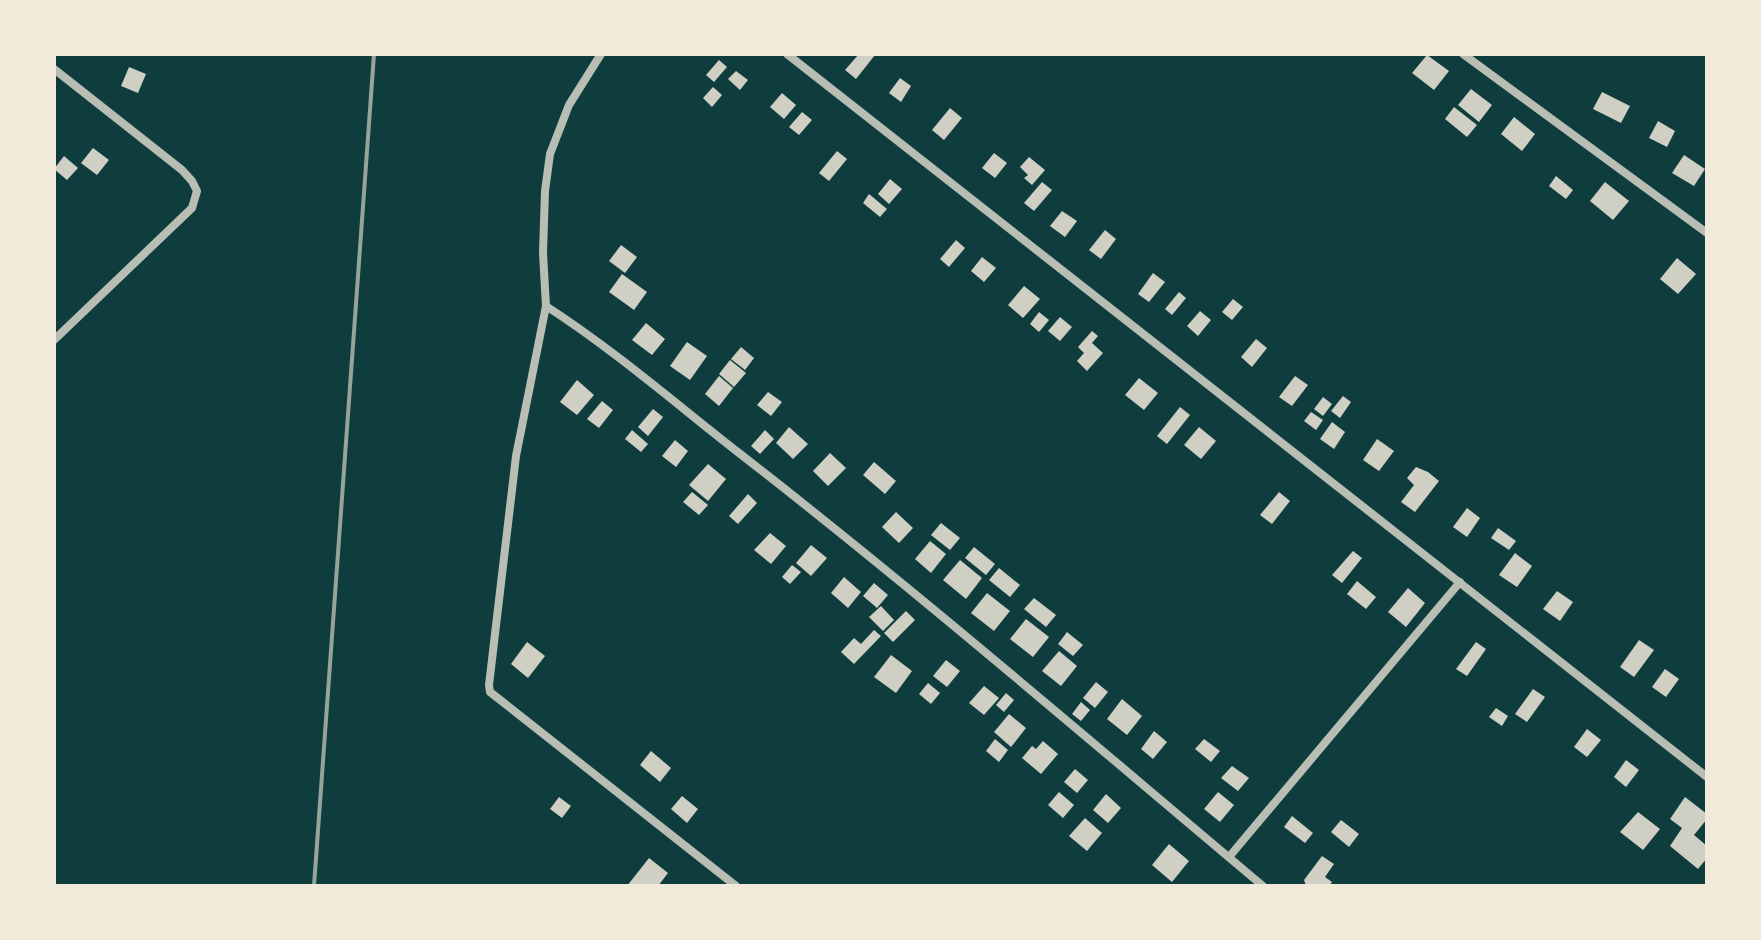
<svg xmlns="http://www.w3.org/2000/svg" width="1761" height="940" viewBox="0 0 1761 940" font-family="'Exo 2',sans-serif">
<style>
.building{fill:#cfcfc3}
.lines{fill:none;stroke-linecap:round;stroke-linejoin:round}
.minor{stroke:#b8beb3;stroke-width:8}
.rail{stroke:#97a49c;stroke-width:4}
</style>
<rect width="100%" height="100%" fill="#0f3d3e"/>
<g class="building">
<polygon points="859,54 875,55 856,79 845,70"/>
<polygon points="1427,55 1449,71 1434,90 1412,73"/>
<polygon points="719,60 727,67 714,82 706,75"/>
<polygon points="129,67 146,74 138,93 121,86"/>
<polygon points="736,71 748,80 740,90 728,79"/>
<polygon points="900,78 911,86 901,102 889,93"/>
<polygon points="713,87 722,95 712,107 703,98"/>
<polygon points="1471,89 1492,105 1479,122 1458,105"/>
<polygon points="1602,92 1630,106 1621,123 1593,109"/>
<polygon points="782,93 796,105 784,119 770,107"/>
<polygon points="1454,107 1477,125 1467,137 1445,119"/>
<polygon points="950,108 962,118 944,140 932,130"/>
<polygon points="802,112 812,120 799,135 789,127"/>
<polygon points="1514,117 1535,134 1522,151 1501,134"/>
<polygon points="1658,121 1675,131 1667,147 1649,138"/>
<polygon points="93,148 109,160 97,175 81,163"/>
<polygon points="837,151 847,159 829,181 819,173"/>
<polygon points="994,153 1007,163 995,178 982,168"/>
<polygon points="1684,155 1705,169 1694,186 1672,173"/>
<polygon points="64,156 78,168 67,180 54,169"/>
<polygon points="1029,157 1045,170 1032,185 1024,178 1028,175 1020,167"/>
<polygon points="1556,176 1573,190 1566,199 1549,186"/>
<polygon points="890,179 902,189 889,204 878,194"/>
<polygon points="1042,182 1052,190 1034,211 1024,203"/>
<polygon points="1605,182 1629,201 1613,220 1590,201"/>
<polygon points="869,194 887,209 880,217 863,203"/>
<polygon points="1062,211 1077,221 1065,237 1050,226"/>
<polygon points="1105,230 1116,239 1101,259 1089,250"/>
<polygon points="956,240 965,248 949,267 940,259"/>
<polygon points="621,245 637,257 625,273 609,261"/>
<polygon points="982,257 996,268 984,282 971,271"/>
<polygon points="1677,258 1696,274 1678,294 1660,279"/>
<polygon points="1153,273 1165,282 1149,302 1138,294"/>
<polygon points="622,274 647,292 634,310 609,292"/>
<polygon points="1024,286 1040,299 1023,318 1008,305"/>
<polygon points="1179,292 1186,298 1172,315 1165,309"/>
<polygon points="1233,299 1243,307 1232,320 1222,312"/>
<polygon points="1200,311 1211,320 1198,336 1187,326"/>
<polygon points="1039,312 1049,320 1039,332 1030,324"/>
<polygon points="1060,317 1072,327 1060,341 1048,331"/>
<polygon points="646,323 665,339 652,355 632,340"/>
<polygon points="1092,331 1098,336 1092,343 1103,353 1087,371 1077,361 1084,353 1078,347"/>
<polygon points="1256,339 1267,348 1252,367 1241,357"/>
<polygon points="687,342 707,356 690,380 670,366"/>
<polygon points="741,347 754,358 745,370 731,359"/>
<polygon points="730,360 746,373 734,387 719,374"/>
<polygon points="719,376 733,388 719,406 705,394"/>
<polygon points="1295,376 1308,385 1292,406 1279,397"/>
<polygon points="1139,378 1158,393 1144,410 1125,395"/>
<polygon points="577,380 594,395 577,415 560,402"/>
<polygon points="768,392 782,402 771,416 757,405"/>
<polygon points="1343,396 1351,402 1340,418 1331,411"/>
<polygon points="1323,397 1332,404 1323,416 1314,409"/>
<polygon points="602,401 613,410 599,428 587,419"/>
<polygon points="1180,407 1190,415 1167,444 1157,436"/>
<polygon points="653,409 663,417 648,436 638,427"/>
<polygon points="1311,412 1323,420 1316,430 1304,421"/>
<polygon points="1332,422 1345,432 1334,449 1320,439"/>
<polygon points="789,427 808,444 793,459 776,443"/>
<polygon points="1199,427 1216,441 1201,459 1184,445"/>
<polygon points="632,430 648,444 641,452 625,439"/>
<polygon points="765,430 774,439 760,454 751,446"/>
<polygon points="1377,439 1394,451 1379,471 1363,460"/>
<polygon points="675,440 688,451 676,467 662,456"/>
<polygon points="830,453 846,468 828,486 813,471"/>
<polygon points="874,462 896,481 885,494 863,475"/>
<polygon points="708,464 726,479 708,501 689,485"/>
<polygon points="1416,467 1428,472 1439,481 1415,512 1401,502 1414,485 1407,478"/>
<polygon points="692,492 708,505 699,515 683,502"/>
<polygon points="1279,492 1290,501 1272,524 1260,515"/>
<polygon points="748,494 757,503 738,524 729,516"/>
<polygon points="1467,508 1480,518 1467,537 1453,527"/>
<polygon points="896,512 913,528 899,543 882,527"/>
<polygon points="941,523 960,538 950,550 931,535"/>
<polygon points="1498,528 1516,541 1509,550 1491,538"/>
<polygon points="770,533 786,546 771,564 754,550"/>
<polygon points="930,541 946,554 931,573 915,559"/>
<polygon points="811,545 827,558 811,576 796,563"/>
<polygon points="974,547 995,564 986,575 965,558"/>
<polygon points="1353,551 1362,558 1342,583 1332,575"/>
<polygon points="1515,553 1532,566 1517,587 1499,575"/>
<polygon points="960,560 982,578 966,599 943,580"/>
<polygon points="792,565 801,572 790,584 782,577"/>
<polygon points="999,568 1020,585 1010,597 989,580"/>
<polygon points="844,577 861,592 848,608 831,593"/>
<polygon points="1357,581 1376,597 1366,609 1347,594"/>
<polygon points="874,583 888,595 877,608 863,596"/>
<polygon points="1408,588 1425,603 1406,627 1388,612"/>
<polygon points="1557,591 1573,602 1560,621 1543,609"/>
<polygon points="987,593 1010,611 994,631 971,613"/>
<polygon points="1034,598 1056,615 1046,627 1024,609"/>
<polygon points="881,606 894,620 883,631 869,617"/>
<polygon points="906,611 915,620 893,642 884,633"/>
<polygon points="1026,619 1049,637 1033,657 1010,639"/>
<polygon points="874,630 881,636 854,664 841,652 854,638 861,644"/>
<polygon points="1067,632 1083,645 1073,656 1058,644"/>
<polygon points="1639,640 1654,650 1634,677 1620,667"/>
<polygon points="527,642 545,656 528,678 511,664"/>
<polygon points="1476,642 1486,649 1467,676 1456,669"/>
<polygon points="1059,651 1077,666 1061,686 1042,671"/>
<polygon points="891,655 912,671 896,693 874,677"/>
<polygon points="946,660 960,671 947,687 933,676"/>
<polygon points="1665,669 1679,679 1666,697 1652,687"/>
<polygon points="1096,682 1108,692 1095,708 1083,698"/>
<polygon points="928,683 940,693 931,704 919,694"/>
<polygon points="984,686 999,698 984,715 969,703"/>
<polygon points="1533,689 1545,697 1527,722 1515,714"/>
<polygon points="1006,693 1014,700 1004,712 996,705"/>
<polygon points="1122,699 1142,716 1127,735 1107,719"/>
<polygon points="1081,702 1090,710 1081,721 1072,714"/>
<polygon points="1496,708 1508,716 1502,726 1489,717"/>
<polygon points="1009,714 1026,728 1011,747 994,732"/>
<polygon points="1587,729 1601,740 1587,757 1574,747"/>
<polygon points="1154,731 1167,742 1153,759 1141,749"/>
<polygon points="995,739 1008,750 999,762 986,751"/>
<polygon points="1204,739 1220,751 1211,762 1195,749"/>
<polygon points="1043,741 1058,754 1041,774 1022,758 1032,746 1036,749"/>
<polygon points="651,751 671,768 660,782 640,765"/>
<polygon points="1626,760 1639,770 1626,787 1614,777"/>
<polygon points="1232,766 1249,778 1238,791 1221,778"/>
<polygon points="1075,769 1088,780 1077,793 1064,782"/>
<polygon points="1059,792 1074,805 1063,818 1048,805"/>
<polygon points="1218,792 1234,805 1220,822 1204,809"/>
<polygon points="1106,794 1121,808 1108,823 1093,810"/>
<polygon points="682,796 698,809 687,823 671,809"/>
<polygon points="559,797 571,806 562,818 550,809"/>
<polygon points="1685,797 1707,814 1707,819 1694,835 1707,846 1705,855 1707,858 1698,869 1670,846 1682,828 1670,819"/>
<polygon points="1638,812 1660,829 1643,850 1620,832"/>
<polygon points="1292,816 1313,833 1305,843 1284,827"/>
<polygon points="1085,818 1102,833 1087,851 1069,836"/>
<polygon points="1341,820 1359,834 1349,847 1331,832"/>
<polygon points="1169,844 1189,861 1172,882 1152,865"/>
<polygon points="1322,856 1334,864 1325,877 1332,882 1329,886 1306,886 1304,880"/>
<polygon points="649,858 668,873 658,886 627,886"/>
</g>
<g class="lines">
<g class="minor">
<polyline points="601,54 569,105 550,154 545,191 543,253 546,306 516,456 489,685 490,692 499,699 736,886"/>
<polyline points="787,54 1707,777"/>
<polyline points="1463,54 1707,233"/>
<polyline points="54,69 182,170 192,181 197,191 192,208 54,340"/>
<path d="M 546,306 C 614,350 675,403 739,453 C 918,592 1089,740 1263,886"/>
<polyline points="1229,857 1460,582"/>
</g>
<polyline class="rail" points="314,886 374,54"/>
</g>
<rect width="1761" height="940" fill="none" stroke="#f1e9da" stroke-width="112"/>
</svg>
